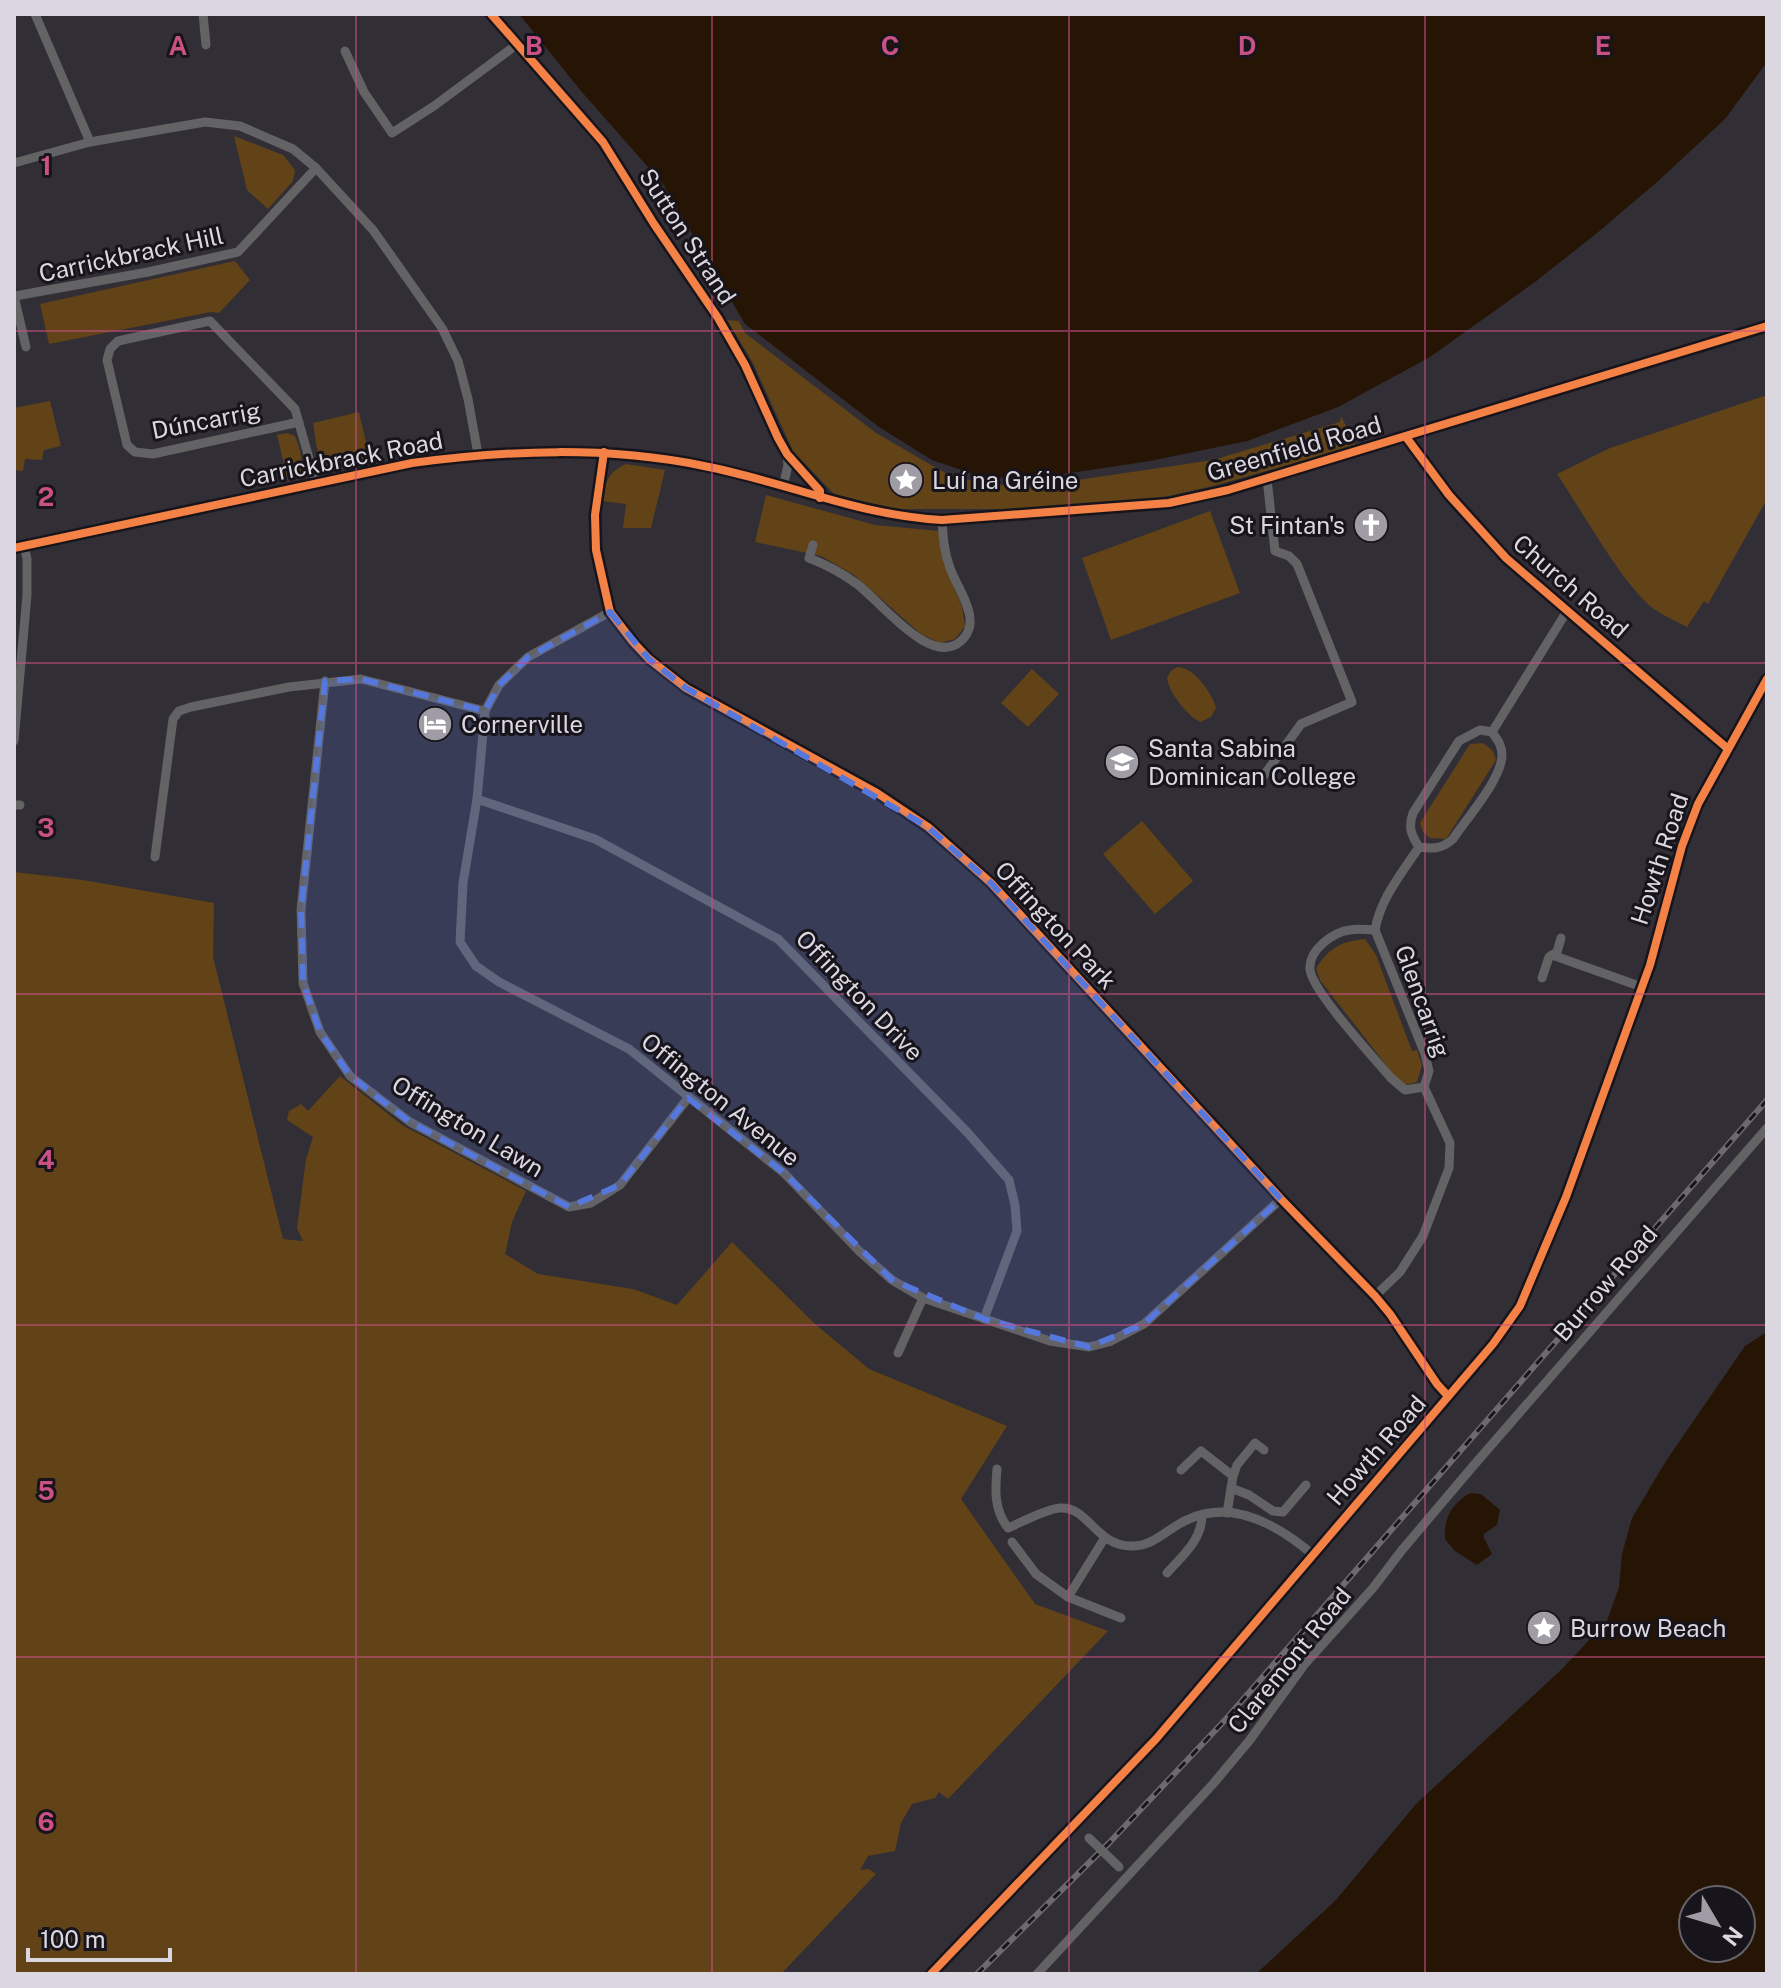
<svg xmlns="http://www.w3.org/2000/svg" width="1781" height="1988" viewBox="0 0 1781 1988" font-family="'Public Sans',sans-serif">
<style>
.green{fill:#614317}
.water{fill:#261505;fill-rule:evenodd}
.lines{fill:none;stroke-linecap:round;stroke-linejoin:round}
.minor{stroke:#636265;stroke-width:9}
.major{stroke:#6d6b70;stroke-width:12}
.rail-casing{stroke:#6c6a6f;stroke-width:6}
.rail{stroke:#17141b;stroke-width:3;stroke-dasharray:9;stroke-linecap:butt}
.minor-bridge{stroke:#636265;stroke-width:9}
.cycleway-casing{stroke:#17141b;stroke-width:13}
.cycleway{stroke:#f48246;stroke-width:8}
.marked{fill:#5677db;fill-opacity:0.2;stroke:#5677db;stroke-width:6;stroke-dasharray:16 10;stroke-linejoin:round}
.grid{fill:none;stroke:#ca5183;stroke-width:2;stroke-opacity:0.55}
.labels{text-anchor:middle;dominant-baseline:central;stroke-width:6;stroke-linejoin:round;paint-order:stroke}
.street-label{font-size:24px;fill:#dbd7e1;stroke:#17141b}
.poi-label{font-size:24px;fill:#dbd7e1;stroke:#17141b;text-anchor:start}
.grid-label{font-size:26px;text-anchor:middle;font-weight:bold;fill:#ca5183;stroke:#17141b;stroke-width:6;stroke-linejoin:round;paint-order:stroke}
</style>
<rect width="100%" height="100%" fill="#312e36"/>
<g class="green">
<polygon points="234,136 283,155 295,170 293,181 268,209 247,190"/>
<polygon points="235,261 250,280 219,313 211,312 49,344 40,304"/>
<polygon points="727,320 739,321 745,333 876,433 945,473 979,483 1022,486 1071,481 1213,460 1340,422 1341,416 1356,446 1213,486 1155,499 1028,509 893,509 834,494 793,451 753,363"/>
<path d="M 1767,395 L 1767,499 L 1708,604 L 1704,601 L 1687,627 C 1676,621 1664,616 1654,609 C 1623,586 1581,509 1557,474 L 1610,448 Z"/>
<polygon points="50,401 61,446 44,450 42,460 25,459 23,471 14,470 14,408"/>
<path d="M 359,412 L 371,464 L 332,471 C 316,465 316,438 313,423 Z"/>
<path d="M 287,433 L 295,436 C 300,449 306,467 298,478 L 288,481 L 277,435 Z"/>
<path d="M 626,464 L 665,470 L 651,528 L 623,528 L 626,504 L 602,501 C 605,482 608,472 626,464 Z"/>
<polygon points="766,495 875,525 939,531 944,563 962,607 965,626 955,639 940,643 921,634 854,575 821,556 755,542"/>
<polygon points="1210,511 1240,593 1111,640 1082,558"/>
<path d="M 1177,667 C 1194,667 1212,693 1216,708 L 1211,717 L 1200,722 C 1187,715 1169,693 1167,678 L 1171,671 Z"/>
<polygon points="1032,669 1059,694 1028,727 1001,703"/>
<polygon points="1483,743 1493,751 1496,760 1446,839 1430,838 1423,832 1420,823 1470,744"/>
<polygon points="1142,821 1193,881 1155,914 1103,854"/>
<polygon points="14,872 83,880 214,903 213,957 283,1239 303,1241 297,1228 306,1159 313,1137 287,1120 289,1111 301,1104 308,1111 340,1076 402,1125 526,1191 512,1222 505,1254 538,1274 633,1289 677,1305 732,1242 815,1324 869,1369 1007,1426 961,1499 1035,1604 1108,1631 948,1799 939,1792 935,1798 912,1804 901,1823 895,1851 868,1856 860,1870 869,1869 876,1874 781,1974 14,1974"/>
<path d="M 1365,939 L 1376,955 L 1412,1051 L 1417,1050 L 1422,1065 L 1417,1082 L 1406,1085 L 1400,1083 L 1320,980 L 1316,969 C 1329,947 1341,942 1365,939 Z"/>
</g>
<g class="water">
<polygon points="519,14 1767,14 1767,62 1725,119 1657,182 1597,233 1535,282 1430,357 1338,407 1247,441 1150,461 1050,476 985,478 932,460 879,427 745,324 663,184 581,91"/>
<path d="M 1767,1332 L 1767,1974 L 1256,1974 L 1336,1900 L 1416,1804 L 1562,1669 L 1607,1621 L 1619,1587 L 1622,1554 L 1632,1518 L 1666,1461 L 1745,1346 ZM 1693,1900 L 1741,1900 L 1741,1948 L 1693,1948 Z"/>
<path d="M 1470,1493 L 1481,1494 L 1500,1510 L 1497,1525 L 1484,1534 L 1484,1538 L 1492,1554 L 1477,1565 L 1455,1551 L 1445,1539 C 1444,1517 1451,1505 1470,1493 Z"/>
</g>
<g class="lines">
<g class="minor">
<polyline points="35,14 90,142"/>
<polyline points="203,14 206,45"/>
<polyline points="491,14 603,142 654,224 718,318 745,365 778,438 787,454 820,491 820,498"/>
<polyline points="345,51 364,92 392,133 434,106 519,43"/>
<polyline points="14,163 90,142 205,122 240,126 293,149 316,168 373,230 442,328 458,361 468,399 478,454"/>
<polyline points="14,296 26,347"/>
<polyline points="15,296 148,272 238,252 316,168"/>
<polyline points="299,422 153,454 135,452 127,445 107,360 110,349 118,341 210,321 295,409 316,483"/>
<polyline points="1406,437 1449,495 1506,558 1727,748"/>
<polyline points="604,452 595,515 596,550 610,612 633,642 649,659 686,688 877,793 928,827 991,883 1281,1199 1375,1296 1390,1314 1437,1384 1448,1396"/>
<polyline points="783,487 788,465 787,454"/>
<path d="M 813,545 L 809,558 C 827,565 842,573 857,584 C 881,602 931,668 961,641 C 967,636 971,627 970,619 C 969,603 956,584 950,568 C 944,552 943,537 942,520"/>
<polyline points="610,612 528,657 499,685 485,711 477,799 463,883 460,942 476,966 499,982 629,1049 784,1173 859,1251 892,1280 923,1298 1050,1341 1089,1347 1109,1342 1144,1324 1281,1199"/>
<polyline points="325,681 301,910 303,983 320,1032 350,1076 410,1122 569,1207 591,1203 620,1185 688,1098"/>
<path d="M 1492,732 L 1480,730 L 1459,741 L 1413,813 C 1408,827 1411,835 1419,847 C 1433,849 1442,849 1453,839 C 1466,819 1502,779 1502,755 C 1502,745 1497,739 1492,732 L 1567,611"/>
<polyline points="14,741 27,595 27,559 24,546"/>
<polyline points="1262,778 1301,724 1352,702 1297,564 1289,556 1275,551 1267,479"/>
<polyline points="477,799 595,839 778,939 967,1132 1009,1180 1015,1205 1017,1231 984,1319"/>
<polyline points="14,805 20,805"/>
<polyline points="155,857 173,719 179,711 191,707 289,687 361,679 485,711"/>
<path d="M 1375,930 C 1367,930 1358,928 1350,930 C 1333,932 1308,950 1310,970 C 1313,992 1374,1058 1391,1078 L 1405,1090 L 1424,1087"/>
<polyline points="1552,955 1642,987"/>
<polyline points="1542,978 1549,957 1557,952 1561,938"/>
<path d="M 1375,1296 L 1400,1272 L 1423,1236 L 1449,1168 L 1450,1143 L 1424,1087 L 1429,1071 L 1425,1054 L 1375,930 C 1380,899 1402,873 1419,847"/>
<polyline points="898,1353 923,1298"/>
<path d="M 997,1469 C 995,1490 994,1510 1008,1528 C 1022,1522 1046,1509 1060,1508 C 1089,1506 1096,1548 1134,1546 C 1156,1545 1169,1527 1189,1519 C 1234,1499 1279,1526 1312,1554"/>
<polyline points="1181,1470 1201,1451 1233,1476 1227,1513"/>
<polyline points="1233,1476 1237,1465 1255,1443 1264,1450"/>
<polyline points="1231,1488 1249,1495 1273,1511 1283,1512 1306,1485"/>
<polyline points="1012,1542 1036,1574 1068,1597 1121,1618"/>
<path d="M 1167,1573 C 1183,1555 1202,1540 1202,1515"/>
<polyline points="1068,1597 1104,1539"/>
<polyline points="1037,1974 1213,1784 1249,1741 1304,1665 1373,1588 1402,1550 1474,1465 1767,1128"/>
</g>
<g class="major">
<path d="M 14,548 L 412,463 C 510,450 606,446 704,466 C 787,482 855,515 942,520 L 1169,503 L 1228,490 L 1767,326"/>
<polyline points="931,1974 1156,1739 1493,1344 1520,1306 1566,1197 1650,965 1682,846 1698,804 1767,679"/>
</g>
<g class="rail-casing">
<polyline id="rail" points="977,1974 1109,1843 1226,1719 1767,1100"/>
</g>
<use href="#rail" class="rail"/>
<polyline class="minor-bridge" points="1089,1838 1119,1867"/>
<g class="cycleway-casing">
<g id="cycleway">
<polyline points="491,14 603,142 654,224 718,318 745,365 778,438 787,454 820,491 820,498"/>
<polyline points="1406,437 1449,495 1506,558 1727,748"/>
<polyline points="604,452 595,515 596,550 610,612 633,642 649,659 686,688 877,793 928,827 991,883 1281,1199 1375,1296 1390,1314 1437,1384 1448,1396"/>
<path d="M 14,548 L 412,463 C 510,450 606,446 704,466 C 787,482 855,515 942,520 L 1169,503 L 1228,490 L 1767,326"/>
<polyline points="931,1974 1156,1739 1493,1344 1520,1306 1566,1197 1650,965 1682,846 1698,804 1767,679"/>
</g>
</g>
<use href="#cycleway" class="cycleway"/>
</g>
<path class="marked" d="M 610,612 L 649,659 L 686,688 L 928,827 L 991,883 L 1281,1199 L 1144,1324 L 1089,1347 L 984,1319 L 892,1280 L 784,1173 L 688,1098 L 620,1185 L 569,1207 L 410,1122 L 350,1076 L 320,1032 L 303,983 L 301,910 L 325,681 L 361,679 L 485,711 L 499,685 L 528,657 Z"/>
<path class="grid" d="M 356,14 L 356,1974M 712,14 L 712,1974M 1069,14 L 1069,1974M 1425,14 L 1425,1974M 14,331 L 1767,331M 14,663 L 1767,663M 14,994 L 1767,994M 14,1325 L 1767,1325M 14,1657 L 1767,1657"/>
<defs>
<g id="sight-disc" transform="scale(1.8)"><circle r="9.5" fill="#a09ca5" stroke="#17141b"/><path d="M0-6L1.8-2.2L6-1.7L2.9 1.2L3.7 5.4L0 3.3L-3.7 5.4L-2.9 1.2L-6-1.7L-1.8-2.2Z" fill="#fff"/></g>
<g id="church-disc" transform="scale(1.8)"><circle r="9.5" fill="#a09ca5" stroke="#17141b"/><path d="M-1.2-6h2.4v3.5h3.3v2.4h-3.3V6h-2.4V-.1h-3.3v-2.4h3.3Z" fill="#fff"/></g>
<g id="hotel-disc" transform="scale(1.8)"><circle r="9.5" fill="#a09ca5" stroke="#17141b"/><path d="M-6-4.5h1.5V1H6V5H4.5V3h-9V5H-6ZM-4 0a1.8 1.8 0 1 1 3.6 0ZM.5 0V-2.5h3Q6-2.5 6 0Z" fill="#fff"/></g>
<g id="school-disc" transform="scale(1.8)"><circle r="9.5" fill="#a09ca5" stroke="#17141b"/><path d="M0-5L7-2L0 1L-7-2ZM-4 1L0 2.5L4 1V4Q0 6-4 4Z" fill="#fff"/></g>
</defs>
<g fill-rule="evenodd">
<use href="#sight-disc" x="906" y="480"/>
<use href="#church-disc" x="1371" y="525"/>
<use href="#hotel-disc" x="435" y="724"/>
<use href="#school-disc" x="1122" y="762"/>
<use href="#sight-disc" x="1544" y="1628"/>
</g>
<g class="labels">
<g class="street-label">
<text transform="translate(688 236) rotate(57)">Sutton Strand</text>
<text transform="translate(131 254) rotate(-12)">Carrickbrack Hill</text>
<text transform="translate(206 420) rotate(-11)">Dúncarrig</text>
<text transform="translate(1294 448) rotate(-16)">Greenfield Road</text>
<text transform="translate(341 459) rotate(-11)">Carrickbrack Road</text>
<text transform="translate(1571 586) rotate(41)">Church Road</text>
<text transform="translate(1659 859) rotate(-72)">Howth Road</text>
<text transform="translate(1056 925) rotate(47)">Offington Park</text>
<text transform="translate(860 995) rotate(46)">Offington Drive</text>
<text transform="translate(1423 1001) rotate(70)">Glencarrig</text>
<text transform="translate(721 1099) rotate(39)">Offington Avenue</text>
<text transform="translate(468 1126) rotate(31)">Offington Lawn</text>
<text transform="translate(1605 1283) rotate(-49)">Burrow Road</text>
<text transform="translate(1376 1450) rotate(-49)">Howth Road</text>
<text transform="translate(1289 1660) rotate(-51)">Claremont Road</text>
</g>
<g class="poi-label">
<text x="932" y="480">Luí na Gréine</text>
<text x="1345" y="525" text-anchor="end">St Fintan's</text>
<text x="461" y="724">Cornerville</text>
<text x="1148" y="748">Santa Sabina<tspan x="1148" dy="28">Dominican College</tspan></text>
<text x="1570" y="1628">Burrow Beach</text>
</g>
</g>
<g class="grid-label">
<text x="178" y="55">A</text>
<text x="534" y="55">B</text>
<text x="890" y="55">C</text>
<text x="1247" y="55">D</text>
<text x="1603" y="55">E</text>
<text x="46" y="175">1</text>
<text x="46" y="506">2</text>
<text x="46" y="837">3</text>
<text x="46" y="1169">4</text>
<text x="46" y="1500">5</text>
<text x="46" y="1831">6</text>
</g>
<rect width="1781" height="1988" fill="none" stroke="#dbd7e1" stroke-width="32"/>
<g transform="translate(1717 1924) rotate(128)"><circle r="38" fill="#17141b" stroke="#65626a" stroke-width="2"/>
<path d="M0-6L14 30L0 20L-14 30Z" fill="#a09ca5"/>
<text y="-12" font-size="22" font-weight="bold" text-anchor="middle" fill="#dbd7e1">N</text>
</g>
<path d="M28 1948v12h142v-12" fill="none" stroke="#dbd7e1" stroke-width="4"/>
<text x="40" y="1948" font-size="24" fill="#dbd7e1" stroke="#17141b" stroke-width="6" paint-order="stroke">100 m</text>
</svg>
